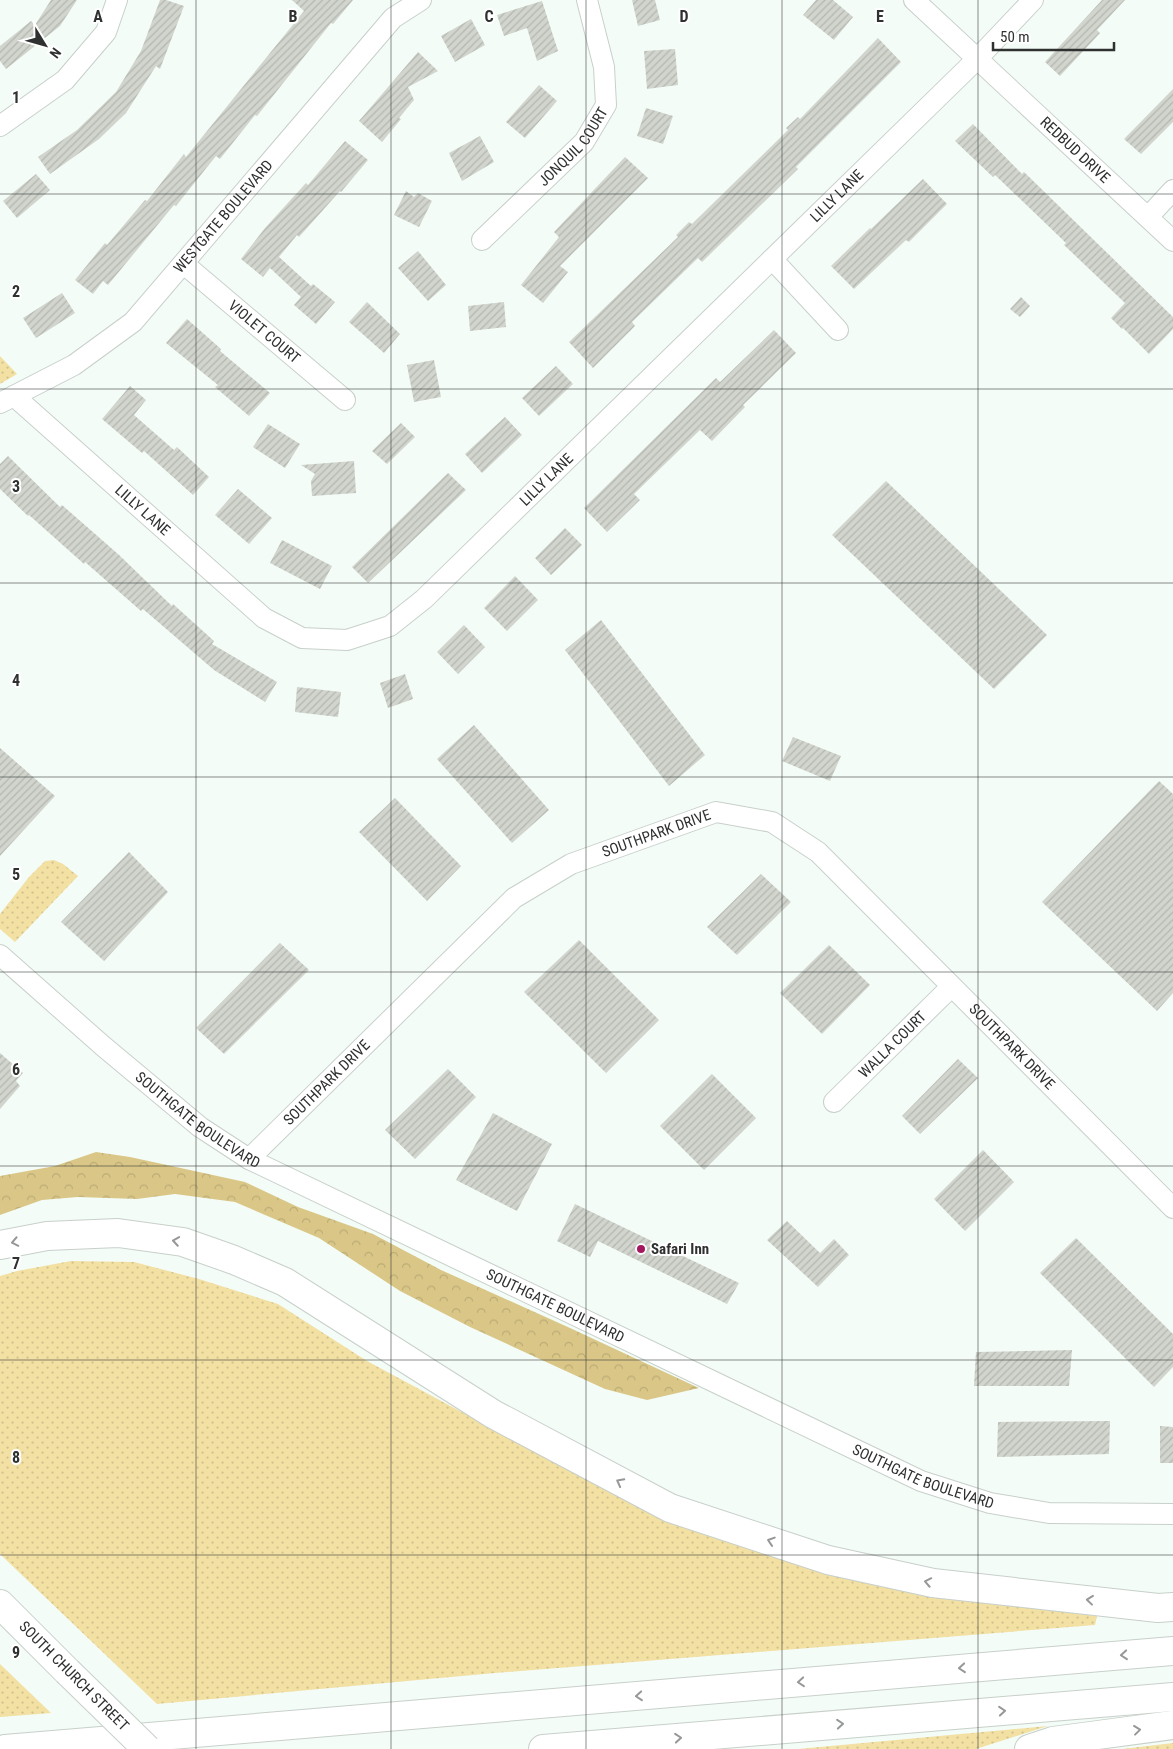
<svg xmlns="http://www.w3.org/2000/svg" width="1173" height="1749" viewBox="0 0 1173 1749" font-family="'Roboto Condensed',sans-serif">
<style>
.grass{fill:url(#grass-dots)}
.forest{fill:url(#forest-crowns)}
.building{fill:url(#building-hatch)}
.lines{fill:none;stroke-linecap:round;stroke-linejoin:round}
.street-casing{stroke:#c8d0ca;stroke-width:22}
.highway-casing{stroke:#c8d0ca;stroke-width:30}
.street{stroke:#fff;stroke-width:20}
.highway{stroke:#fff;stroke-width:28}
.highway-bridge-casing{stroke:#c8d0ca;stroke-width:30;stroke-linecap:butt}
.highway-bridge{stroke:#fff;stroke-width:28}
.oneway{stroke:#969897}
.grid{fill:none;stroke:#2e312f;stroke-width:1;stroke-opacity:0.55}
.poi-dot{fill:#a3185f;stroke:#fff;stroke-width:2}
.labels{text-anchor:middle;dominant-baseline:central;stroke-width:4;stroke-linejoin:round;paint-order:stroke}
.street-label{font-size:15px;fill:#2e312f;stroke:#fff}
.poi-label{font-size:15px;font-weight:bold;fill:#2e312f;stroke:#fff;text-anchor:start}
.grid-label{font-size:16px;text-anchor:middle;font-weight:bold;fill:#2e312f;stroke:#fff;stroke-width:4;stroke-linejoin:round;paint-order:stroke}
</style>
<defs>
<pattern id="grass-dots" width="8" height="8" patternUnits="userSpaceOnUse" patternTransform="scale(1.25)"><rect width="8" height="8" fill="#f3e0a3"/><path d="M2 2h.1M6 6h.1" fill="none" stroke="#d1c18d" stroke-width="1.8" stroke-linecap="round"/></pattern>
<pattern id="forest-crowns" width="20" height="18" patternUnits="userSpaceOnUse" patternTransform="scale(1.25)"><rect width="20" height="18" fill="#dac787"/><path d="M2 6a3 3 0 1 1 6 0M12 15a3 3 0 1 1 6 0" fill="none" stroke="#bbab75"/></pattern>
<pattern id="building-hatch" width="6" height="6" patternUnits="userSpaceOnUse" patternTransform="scale(1.25)"><rect width="6" height="6" fill="#d1d5cd"/><path d="M-1 1l2-2M0 6l6-6M5 7l2-2" fill="none" stroke="#b4b7b0"/></pattern>
</defs>
<rect width="100%" height="100%" fill="#f4fcf7"/>
<g class="grass">
<polygon points="0,356 17,374 0,384"/>
<polygon points="54,860 63,864 78,876 15,942 0,929 0,914 29,877 45,861"/>
<polygon points="71,1261 134,1262 199,1279 278,1304 367,1361 553,1461 964,1600 1097,1616 1095,1625 495,1673 157,1704 0,1554 0,1276 17,1271"/>
<polygon points="0,1664 51,1713 0,1717"/>
<polygon points="1048,1726 976,1749 798,1749"/>
<polygon points="1173,1743 1173,1749 1122,1749"/>
</g>
<polygon class="forest" points="96,1152 130,1157 245,1182 298,1207 373,1234 441,1270 570,1328 699,1388 647,1400 605,1389 470,1327 400,1291 319,1238 235,1202 175,1194 137,1199 78,1197 42,1200 0,1215 0,1176 55,1166"/>
<g class="building">
<polygon points="51,0 77,0 60,26 6,69 0,61 0,46 31,21 35,25"/>
<polygon points="160,0 166,0 184,6 160,69 156,66 126,113 99,139 50,174 38,157 77,130 116,92 141,51"/>
<polygon points="292,0 353,0 333,24 331,23 257,116 255,115 220,159 216,156 176,206 174,205 108,285 103,281 93,294 75,280 105,243 107,245 145,200 147,201 184,154 186,157 304,11"/>
<polygon points="632,0 655,0 660,20 638,26"/>
<polygon points="816,0 833,0 853,17 834,40 803,15"/>
<polygon points="1102,0 1125,0 1097,30 1100,33 1060,76 1045,62"/>
<polygon points="542,1 558,51 537,61 527,28 504,36 497,15"/>
<polygon points="471,19 485,45 455,62 441,36"/>
<polygon points="878,38 901,62 796,167 798,169 702,262 698,258 632,322 635,326 593,368 569,342 678,237 676,235 689,222 692,224 788,130 786,128 798,117 800,119"/>
<polygon points="675,49 678,85 647,89 644,51"/>
<polygon points="418,52 438,71 408,87 414,100 399,118 401,119 382,142 359,121"/>
<polygon points="539,85 557,101 525,138 506,122"/>
<polygon points="1173,89 1173,122 1141,154 1124,139"/>
<polygon points="646,108 673,116 663,144 637,136"/>
<polygon points="973,124 1022,174 1024,172 1173,317 1173,329 1149,354 1123,328 1122,329 1111,318 1125,303 1064,245 1066,243 995,175 993,177 955,141"/>
<polygon points="480,136 494,162 462,181 449,153"/>
<polygon points="345,141 368,160 341,192 340,191 299,237 297,235 279,257 311,286 313,284 335,302 316,324 294,305 301,297 270,268 263,277 241,259 265,228 306,183 308,185"/>
<polygon points="625,157 648,178 560,266 568,272 543,303 521,285 559,237 554,232"/>
<polygon points="36,174 50,190 17,218 3,201"/>
<polygon points="923,179 947,204 909,242 906,240 854,289 831,266 870,228 871,229"/>
<polygon points="406,191 414,197 418,193 432,201 419,227 394,215"/>
<polygon points="418,251 446,285 428,301 398,268"/>
<polygon points="62,293 75,313 36,338 23,318"/>
<polygon points="1021,297 1030,306 1020,317 1010,309"/>
<polygon points="367,302 400,334 384,353 349,322"/>
<polygon points="504,302 506,327 470,331 468,306"/>
<polygon points="187,319 221,349 220,351 270,393 249,416 215,387 218,385 166,343"/>
<polygon points="774,330 796,353 743,405 745,407 712,441 700,430 634,494 640,500 607,532 584,508 716,378 720,382"/>
<polygon points="434,360 441,397 414,402 407,365"/>
<polygon points="556,366 573,384 539,416 522,398"/>
<polygon points="130,386 146,400 134,415 174,450 177,447 209,477 193,495 144,451 142,453 102,419"/>
<polygon points="505,417 522,435 482,473 465,454"/>
<polygon points="401,423 415,437 387,464 372,451"/>
<polygon points="268,424 300,444 285,468 253,447"/>
<polygon points="8,456 60,507 62,505 118,554 172,606 173,604 214,641 212,644 277,682 265,702 214,670 143,609 141,611 85,562 84,564 29,515 28,516 0,489 0,464"/>
<polygon points="354,461 356,493 312,496 311,481 315,474 301,465"/>
<polygon points="448,473 466,490 368,583 352,567"/>
<polygon points="886,481 1047,635 994,689 832,535"/>
<polygon points="238,489 272,518 249,544 215,515"/>
<polygon points="565,528 582,545 551,575 535,558"/>
<polygon points="282,540 332,566 320,589 270,563"/>
<polygon points="515,576 538,600 507,631 484,608"/>
<polygon points="601,620 705,755 669,786 565,650"/>
<polygon points="464,625 485,647 458,674 437,652"/>
<polygon points="405,674 413,699 388,708 380,683"/>
<polygon points="297,687 341,692 338,717 295,712"/>
<polygon points="474,725 549,810 512,843 437,759"/>
<polygon points="793,737 841,756 830,781 782,761"/>
<polygon points="0,748 55,796 0,856"/>
<polygon points="1159,781 1173,794 1173,993 1157,1011 1042,902"/>
<polygon points="395,798 461,866 427,901 359,832"/>
<polygon points="129,852 168,892 104,961 61,922"/>
<polygon points="761,874 791,902 737,955 707,927"/>
<polygon points="579,940 659,1020 606,1073 524,992"/>
<polygon points="280,943 309,970 224,1054 196,1028"/>
<polygon points="829,945 870,985 822,1034 780,993"/>
<polygon points="0,1053 23,1073 16,1081 20,1086 0,1109"/>
<polygon points="958,1059 978,1078 920,1134 902,1116"/>
<polygon points="448,1069 476,1097 415,1159 385,1130"/>
<polygon points="712,1074 756,1118 704,1170 660,1126"/>
<polygon points="493,1113 552,1144 517,1211 456,1180"/>
<polygon points="983,1150 1014,1182 965,1231 934,1199"/>
<polygon points="575,1204 739,1283 727,1304 598,1241 590,1257 557,1241"/>
<polygon points="787,1221 820,1253 834,1239 849,1255 818,1287 767,1240"/>
<polygon points="1076,1238 1173,1334 1173,1367 1154,1387 1040,1273"/>
<polygon points="1072,1350 1069,1386 974,1386 976,1352"/>
<polygon points="1110,1421 1109,1454 997,1457 998,1422"/>
<polygon points="1160,1426 1173,1427 1173,1463 1160,1463"/>
</g>
<g class="lines">
<g class="street-casing">
<g id="street">
<path id="s1" d="M 914,0 L 1173,241"/>
<polyline points="0,126 65,80 106,32 117,0"/>
<polyline points="1148,217 1173,190"/>
<path id="s2" d="M 482,240 L 584,142 L 606,105 L 604,67 L 587,0"/>
<polyline points="772,259 838,330"/>
<path id="s3" d="M 184,264 L 345,400"/>
<path id="s4" d="M 14,396 L 264,618 L 302,638 L 347,640 L 390,626 L 424,599 L 977,59 L 1033,0"/>
<path id="s5" d="M 0,403 L 74,365 L 133,322 L 393,18 L 421,0"/>
<path id="s6" d="M 0,955 L 103,1046 L 200,1127 L 249,1159 L 921,1481 L 990,1503 L 1049,1513 L 1173,1514"/>
<path id="s7" d="M 834,1102 L 951,987"/>
<path id="s8" d="M 249,1159 L 514,898 L 571,864 L 716,812 L 772,822 L 818,852 L 1173,1208"/>
</g>
</g>
<g class="highway-casing">
<g id="highway">
<polyline points="0,1245 47,1236 118,1233 183,1242 234,1260 285,1282 493,1414 670,1508 828,1560 933,1583 1158,1608 1173,1607"/>
<polyline points="0,1604 67,1671"/>
<polyline points="5,1749 1173,1651"/>
<polyline points="543,1749 1173,1697"/>
<polyline points="1029,1749 1053,1741 1173,1725"/>
</g>
</g>
<use href="#street" class="street"/>
<use href="#highway" class="highway"/>
<g class="highway-bridge-casing">
<polyline id="highway-bridge" points="67,1671 147,1749"/>
</g>
<use href="#highway-bridge" class="highway-bridge"/>
</g>
<defs><path id="oneway-chevron" d="M-2-3.5L2.5 0L-2 3.5" fill="none" stroke-width="1.6" stroke-linecap="round" stroke-linejoin="round" transform="scale(1.25)"/></defs>
<g class="oneway">
<use href="#oneway-chevron" transform="translate(176 1241) rotate(-171)"/>
<use href="#oneway-chevron" transform="translate(15 1242) rotate(169)"/>
<use href="#oneway-chevron" transform="translate(620 1482) rotate(-152)"/>
<use href="#oneway-chevron" transform="translate(771 1541) rotate(-162)"/>
<use href="#oneway-chevron" transform="translate(928 1582) rotate(-169)"/>
<use href="#oneway-chevron" transform="translate(1090 1600) rotate(-174)"/>
<use href="#oneway-chevron" transform="translate(1124 1655) rotate(175)"/>
<use href="#oneway-chevron" transform="translate(962 1668) rotate(175)"/>
<use href="#oneway-chevron" transform="translate(801 1682) rotate(175)"/>
<use href="#oneway-chevron" transform="translate(639 1696) rotate(175)"/>
<use href="#oneway-chevron" transform="translate(1002 1711) rotate(-5)"/>
<use href="#oneway-chevron" transform="translate(840 1724) rotate(-5)"/>
<use href="#oneway-chevron" transform="translate(1137 1730) rotate(-7)"/>
<use href="#oneway-chevron" transform="translate(678 1738) rotate(-5)"/>
</g>
<path class="grid" d="M 196,0 L 196,1749M 391,0 L 391,1749M 586,0 L 586,1749M 782,0 L 782,1749M 978,0 L 978,1749M 0,194 L 1173,194M 0,389 L 1173,389M 0,583 L 1173,583M 0,777 L 1173,777M 0,972 L 1173,972M 0,1166 L 1173,1166M 0,1360 L 1173,1360M 0,1555 L 1173,1555"/>
<circle class="poi-dot" cx="641" cy="1249" r="5"/>
<g class="labels">
<g class="street-label">
<text stroke="none"><textPath href="#s2" startOffset="131">JONQUIL COURT</textPath></text>
<text stroke="none"><textPath href="#s1" startOffset="220">REDBUD DRIVE</textPath></text>
<text stroke="none"><textPath href="#s4" startOffset="1088">LILLY LANE</textPath></text>
<text stroke="none"><textPath href="#s5" startOffset="295">WESTGATE BOULEVARD</textPath></text>
<text stroke="none"><textPath href="#s3" startOffset="105">VIOLET COURT</textPath></text>
<text stroke="none"><textPath href="#s4" startOffset="682">LILLY LANE</textPath></text>
<text stroke="none"><textPath href="#s4" startOffset="172">LILLY LANE</textPath></text>
<text stroke="none"><textPath href="#s8" startOffset="529">SOUTHPARK DRIVE</textPath></text>
<text stroke="none"><textPath href="#s7" startOffset="82">WALLA COURT</textPath></text>
<text stroke="none"><textPath href="#s8" startOffset="979">SOUTHPARK DRIVE</textPath></text>
<text stroke="none"><textPath href="#s8" startOffset="109">SOUTHPARK DRIVE</textPath></text>
<text stroke="none"><textPath href="#s6" startOffset="258">SOUTHGATE BOULEVARD</textPath></text>
<text stroke="none"><textPath href="#s6" startOffset="662">SOUTHGATE BOULEVARD</textPath></text>
<text stroke="none"><textPath href="#s6" startOffset="1068">SOUTHGATE BOULEVARD</textPath></text>
<text transform="translate(74 1676) rotate(45)">SOUTH CHURCH STREET</text>
</g>
<g class="poi-label">
<text x="651" y="1249">Safari Inn</text>
</g>
</g>
<g class="grid-label">
<text x="98" y="22">A</text>
<text x="293" y="22">B</text>
<text x="489" y="22">C</text>
<text x="684" y="22">D</text>
<text x="880" y="22">E</text>
<text x="16" y="103">1</text>
<text x="16" y="297">2</text>
<text x="16" y="492">3</text>
<text x="16" y="686">4</text>
<text x="16" y="880">5</text>
<text x="16" y="1075">6</text>
<text x="16" y="1269">7</text>
<text x="16" y="1463">8</text>
<text x="16" y="1658">9</text>
</g>
<g transform="translate(45 45) rotate(127)" stroke="#ffffff" stroke-width="4" paint-order="stroke">
<path d="M0-4L9 19L0 12L-9 19Z" fill="#2e312f"/>
<text y="-8" font-size="14" font-weight="bold" text-anchor="middle" fill="#2e312f">N</text>
</g>
<path d="M993 42v8h121v-8" fill="none" stroke="#2e312f" stroke-width="2.5"/>
<text x="1000" y="42" font-size="15" fill="#2e312f" stroke="#ffffff" stroke-width="4" paint-order="stroke">50 m</text>
</svg>
